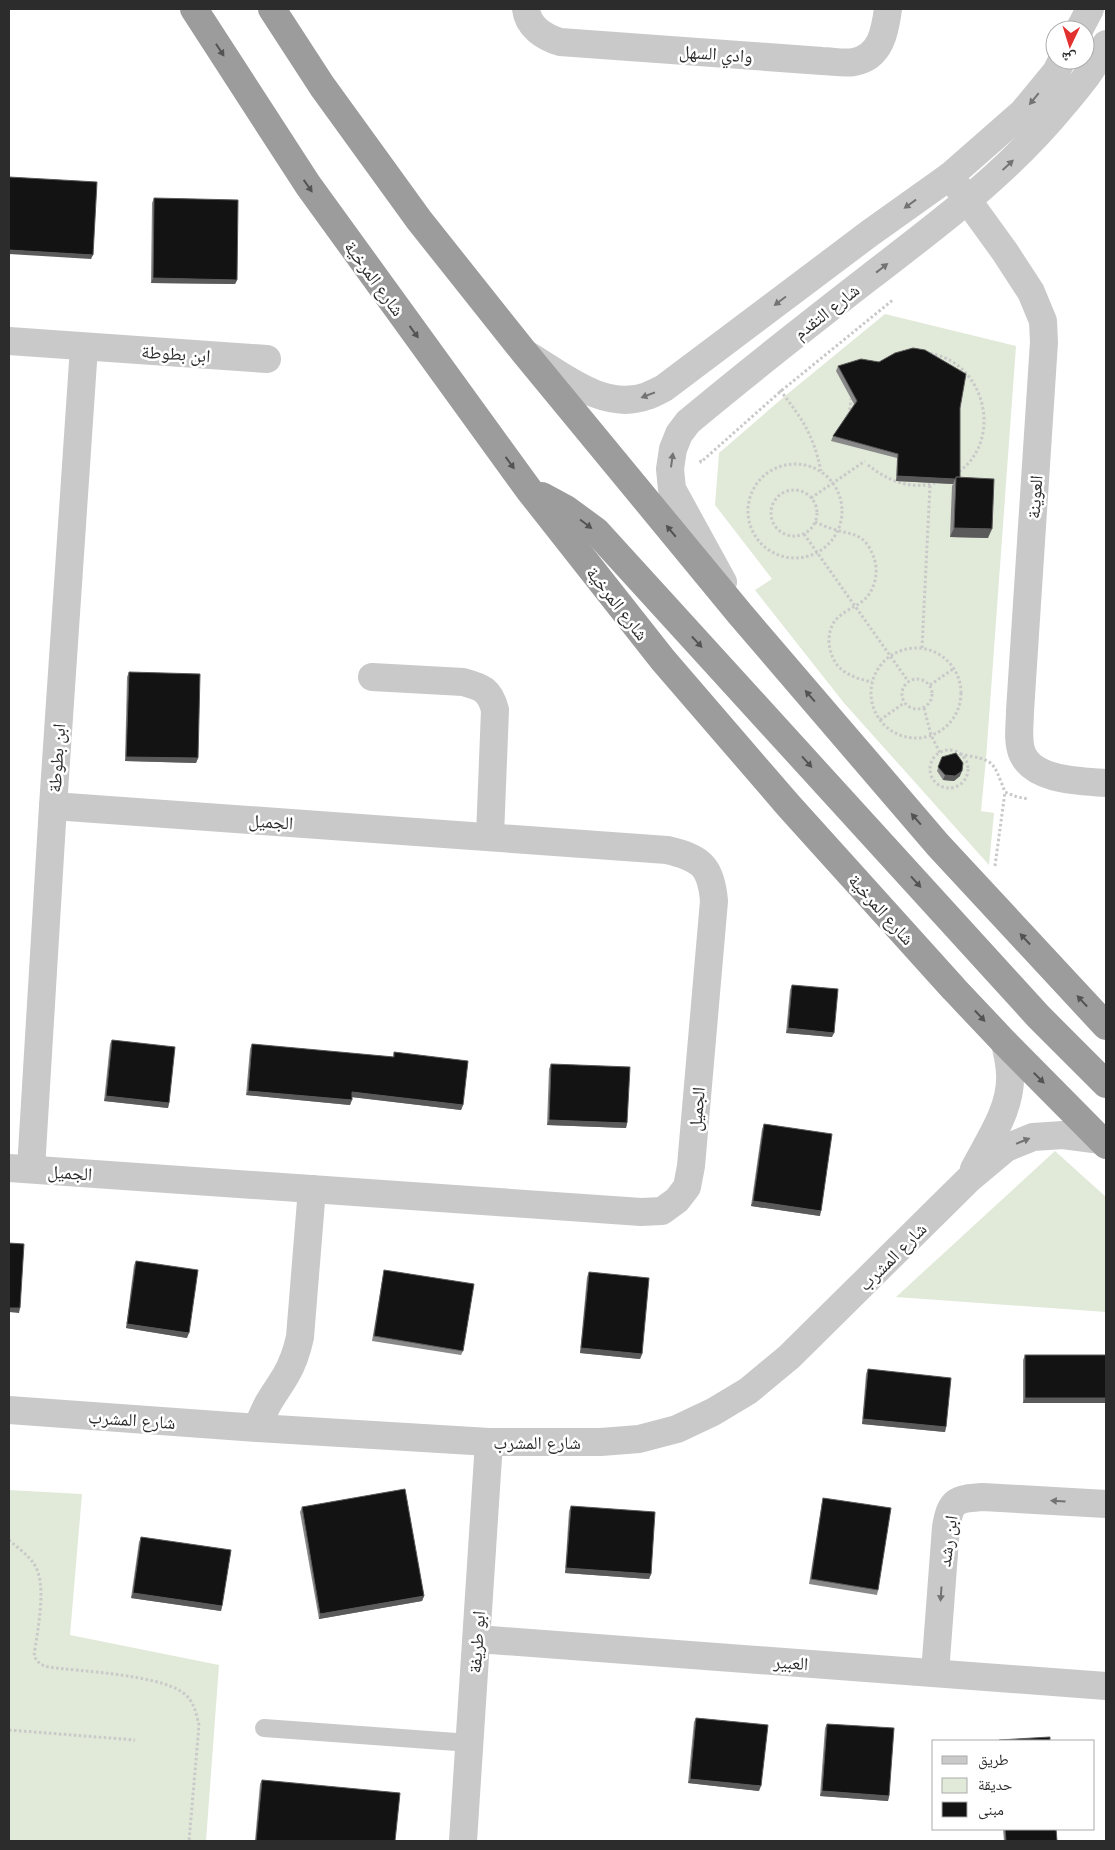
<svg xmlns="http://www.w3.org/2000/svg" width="1115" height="1850" viewBox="0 0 1115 1850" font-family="'Open Sans','Noto Naskh Arabic',sans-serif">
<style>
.green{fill:#e1ead9}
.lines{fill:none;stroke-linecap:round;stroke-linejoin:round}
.path{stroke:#c9c9c9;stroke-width:3;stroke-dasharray:2.5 2.5;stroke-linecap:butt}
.service{stroke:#c9c9c9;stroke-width:18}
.minor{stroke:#c9c9c9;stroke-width:28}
.tertiary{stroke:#c9c9c9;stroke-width:28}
.trunk{stroke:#9c9c9c;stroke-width:28}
.wall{fill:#898989}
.shaded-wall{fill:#5a5a5a}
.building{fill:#131313;stroke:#5a5a5a}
.oneway{fill:#535353}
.oneway2{fill:#737373}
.labels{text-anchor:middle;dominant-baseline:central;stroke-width:5;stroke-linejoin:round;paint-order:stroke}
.street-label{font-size:18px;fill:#2c2c2c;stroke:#fff}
</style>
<rect width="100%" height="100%" fill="#fff"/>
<g class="green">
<polygon points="885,314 1016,346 986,759 981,811 994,813 989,865 844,703 755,590 772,579 715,505 719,453 785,396"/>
<polygon points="1055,1151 1106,1197 1106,1312 896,1297"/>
<polygon points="9,1490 82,1494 70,1635 219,1665 206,1841 9,1841"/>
</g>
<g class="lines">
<g class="path">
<path d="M 925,353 C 984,357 1006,440 957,473"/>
<path d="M 780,390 C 803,420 813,434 821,471"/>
<polyline points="849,415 851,399"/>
<polyline points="700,460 701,462 781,391 894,299"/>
<circle cx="795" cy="511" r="47"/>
<path d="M 868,465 C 888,481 912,491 938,482"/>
<circle cx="794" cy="513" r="23"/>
<polyline points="811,498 865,461"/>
<path d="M 815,522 C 822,525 829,528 836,530 C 845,533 854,533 862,539 C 867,542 872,552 874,558 C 879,572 875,590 864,600 C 857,606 848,609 841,615 C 827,625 826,645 834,660 C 841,674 858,679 872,682"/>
<polyline points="804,534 908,681"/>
<polyline points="922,648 930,485"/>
<circle cx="916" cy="693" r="45"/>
<circle cx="917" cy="694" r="15"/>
<polyline points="930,685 953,669"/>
<polyline points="924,708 931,735 940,753"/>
<polyline points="880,720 904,703"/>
<circle cx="949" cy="769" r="19"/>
<path d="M 960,754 C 995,761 992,759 1005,792 L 1017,797 L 1029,799"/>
<polyline points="995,866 1005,792"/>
<path d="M 9,1540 C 17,1547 28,1555 34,1564 C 48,1584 37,1632 34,1656 C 38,1663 41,1665 48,1667 C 80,1671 158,1675 182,1692 C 194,1700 196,1713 199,1725 L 189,1841"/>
<polyline points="9,1730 135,1740"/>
</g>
<polyline class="service" points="264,1728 470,1743"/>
<g class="minor">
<path d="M 526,9 C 528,27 544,37 560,42 L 822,61 C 832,61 844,64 854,62 C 881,57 885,31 888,9"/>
<path d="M 950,176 L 1005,252 L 1031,292 L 1043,321 L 1044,342 L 1020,711 C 1020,724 1017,740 1022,753 C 1033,781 1081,781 1106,783"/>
<polyline points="9,341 267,359"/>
<path d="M 372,677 L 463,682 C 482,687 490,690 495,710 L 490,836"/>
<path d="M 9,1168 L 641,1212 L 662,1211 L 677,1200 L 687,1187 L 691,1166 L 714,901 C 711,866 701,858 667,850 L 53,806"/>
<polyline points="31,1169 53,806 84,347"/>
<path d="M 258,1428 C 264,1405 275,1394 286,1375 C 293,1363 297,1351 300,1337 L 312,1189"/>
<polyline points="477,1639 1106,1686"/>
<path d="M 935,1673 L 946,1527 C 951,1499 956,1499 983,1497 L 1106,1504"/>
<polyline points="463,1841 489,1442"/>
</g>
<g class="tertiary">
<polyline points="1079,30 1090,9"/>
<path d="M 528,355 C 562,375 604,412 647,396 C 653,394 658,391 664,388 L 870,233 L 950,176 L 1023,112 L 1056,72 L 1062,60"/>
<path d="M 723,582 L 672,489 L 670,469 L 673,449 L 679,434 L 688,422 C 748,372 809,324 871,276 C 941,222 1009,172 1065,103 C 1080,85 1096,66 1106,44"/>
<path d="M 974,1169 C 989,1140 1012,1108 1010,1074 C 1010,1064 1007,1053 1005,1043"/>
<polyline points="9,1410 258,1428 489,1442 601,1442 639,1439 677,1429 713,1412 748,1391 789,1357 969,1179 1006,1148 1033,1137 1063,1135 1101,1140"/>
</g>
<g class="trunk">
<polyline points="194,9 308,185 529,490 663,660 788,805 954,989 1005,1043 1106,1145"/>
<polyline points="272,9 322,86 419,220 524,352 740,614 938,845 1106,1026"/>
<polyline points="542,496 566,509 596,531 1038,1016 1106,1084"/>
</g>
</g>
<g class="wall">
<polygon points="154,198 237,280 235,284 151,283 152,203"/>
<polygon points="838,366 960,408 960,477 988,538 950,537 952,486 953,484 896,481 897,458 831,441 833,436 854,404 836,371"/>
<polygon points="129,672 198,758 196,763 125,761 127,677"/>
<polygon points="942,757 960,776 954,781 943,780 937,771"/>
<polygon points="792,985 832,1037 786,1033 790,990"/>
<polygon points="112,1040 169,1103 168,1108 104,1101 110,1044"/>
<polygon points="252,1044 393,1057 394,1052 463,1105 461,1110 352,1097 350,1105 246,1095 250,1049"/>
<polygon points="551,1064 627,1123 626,1128 547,1125 549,1069"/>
<polygon points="764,1124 820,1216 751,1206 762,1129"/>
<polygon points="136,1261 187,1338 126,1328 134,1265"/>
<polygon points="384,1270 463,1351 461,1355 372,1341 383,1275"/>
<polygon points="589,1272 642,1354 640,1359 580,1353 587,1277"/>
<polygon points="1025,1355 1106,1355 1106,1403 1023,1403 1023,1360"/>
<polygon points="868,1369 946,1427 945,1432 862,1424 866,1374"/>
<polygon points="823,1498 878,1590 877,1595 809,1584 822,1502"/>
<polygon points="571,1506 651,1574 649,1579 565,1573 569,1511"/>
<polygon points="302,1507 424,1596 422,1601 319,1619 300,1512"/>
<polygon points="141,1537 222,1606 221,1611 131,1598 139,1542"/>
<polygon points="696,1718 759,1791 688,1783 694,1722"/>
<polygon points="827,1724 889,1796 888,1801 820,1796 825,1728"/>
<polygon points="262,1780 395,1841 255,1841 260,1784"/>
<polygon points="1003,1829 1056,1829 1057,1841 1004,1841"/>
</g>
<g class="shaded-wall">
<polygon points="9,250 93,255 91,259 9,254"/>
<polygon points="153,278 237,280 235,284 151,283"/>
<polygon points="897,476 955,479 953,484 896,481"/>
<polygon points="954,528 992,529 988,538 950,537"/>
<polygon points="126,757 198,758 196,763 125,761"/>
<polygon points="962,771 960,776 954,781 943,780 945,775"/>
<polygon points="788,1028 834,1033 832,1037 786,1033"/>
<polygon points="248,1091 352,1100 350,1105 246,1095"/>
<polygon points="352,1092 463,1105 461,1110 351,1097"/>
<polygon points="106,1096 169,1103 168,1108 104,1101"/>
<polygon points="549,1120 627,1123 626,1128 547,1125"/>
<polygon points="753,1201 821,1211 820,1216 751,1206"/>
<polygon points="9,1308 20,1308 19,1313 9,1312"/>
<polygon points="127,1324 189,1333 187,1338 126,1328"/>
<polygon points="581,1348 642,1354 640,1359 580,1353"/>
<polygon points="1025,1398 1106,1398 1106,1403 1023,1403"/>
<polygon points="863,1419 946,1427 945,1432 862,1424"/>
<polygon points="566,1568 651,1574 649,1579 565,1573"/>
<polygon points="133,1593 222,1606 221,1611 131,1598"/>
<polygon points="424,1596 422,1601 319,1619 320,1614"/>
<polygon points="690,1779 761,1786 759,1791 688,1783"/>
<polygon points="822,1791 889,1796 888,1801 820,1796"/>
</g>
<g class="building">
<polygon points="9,177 97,182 93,255 9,250"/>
<polygon points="154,198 238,200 237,280 153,278"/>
<polygon points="913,348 925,350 966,374 960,408 960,477 956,477 955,479 897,476 898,454 833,436 857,401 838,366 861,359 879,362 895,353"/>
<polygon points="956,477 994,479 992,529 954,528"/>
<polygon points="129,672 200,674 198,758 126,757"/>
<polygon points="956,753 963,763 962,771 955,776 945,775 938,767 942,757"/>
<polygon points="792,985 838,989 834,1033 788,1028"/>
<polygon points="112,1040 175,1047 169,1103 106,1096"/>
<polygon points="252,1044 394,1057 394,1052 468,1061 463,1105 352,1092 352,1100 248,1091"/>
<polygon points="551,1064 630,1067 627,1123 549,1120"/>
<polygon points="764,1124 832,1134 821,1211 753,1201"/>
<polygon points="9,1243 24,1244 20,1308 9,1308"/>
<polygon points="136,1261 198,1270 189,1333 127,1324"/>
<polygon points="384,1270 474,1284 463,1351 374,1336"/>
<polygon points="589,1272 649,1278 642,1354 581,1348"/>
<rect x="1025" y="1355" width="81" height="43"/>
<polygon points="868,1369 951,1378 946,1427 863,1419"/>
<polygon points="405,1489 424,1596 320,1614 302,1507"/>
<polygon points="823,1498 891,1508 878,1590 811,1579"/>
<polygon points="571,1506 655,1512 651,1574 566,1568"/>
<polygon points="141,1537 231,1550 222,1606 133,1593"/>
<polygon points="696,1718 768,1725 761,1786 690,1779"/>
<polygon points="827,1724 894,1728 889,1796 822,1791"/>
<polygon points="1050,1737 1050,1741 999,1741 999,1740"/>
<polygon points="262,1780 400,1793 395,1841 256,1841"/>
<polygon points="1005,1829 1056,1829 1057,1841 1006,1841"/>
</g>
<defs><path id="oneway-solid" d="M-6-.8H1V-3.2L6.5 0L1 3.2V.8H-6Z" transform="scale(1.25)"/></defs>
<g class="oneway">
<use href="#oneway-solid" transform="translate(220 50) rotate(57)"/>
<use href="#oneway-solid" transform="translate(308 186) rotate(55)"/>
<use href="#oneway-solid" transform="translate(414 332) rotate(54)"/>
<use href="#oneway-solid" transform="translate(510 463) rotate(54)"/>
<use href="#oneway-solid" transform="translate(586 524) rotate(37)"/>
<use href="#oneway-solid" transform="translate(671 531) rotate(-130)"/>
<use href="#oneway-solid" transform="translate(697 642) rotate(47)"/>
<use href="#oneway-solid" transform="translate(810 696) rotate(-131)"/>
<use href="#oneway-solid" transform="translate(807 762) rotate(48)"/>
<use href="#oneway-solid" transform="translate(916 819) rotate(-131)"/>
<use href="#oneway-solid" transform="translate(916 882) rotate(48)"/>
<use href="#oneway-solid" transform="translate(1025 939) rotate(-133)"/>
<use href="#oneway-solid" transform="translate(1082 1001) rotate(-133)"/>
<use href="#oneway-solid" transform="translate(980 1016) rotate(47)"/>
<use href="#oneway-solid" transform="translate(1039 1078) rotate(45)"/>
</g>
<g class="oneway2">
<use href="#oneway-solid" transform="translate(1034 99) rotate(129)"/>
<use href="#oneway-solid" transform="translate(1008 165) rotate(-43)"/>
<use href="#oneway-solid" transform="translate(910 204) rotate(144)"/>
<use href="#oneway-solid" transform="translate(882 268) rotate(-38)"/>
<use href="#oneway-solid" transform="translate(780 301) rotate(143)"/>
<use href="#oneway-solid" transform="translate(648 395) rotate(159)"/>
<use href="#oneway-solid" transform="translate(672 460) rotate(-82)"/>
<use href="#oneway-solid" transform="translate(1023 1141) rotate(-22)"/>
<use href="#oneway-solid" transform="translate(1058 1501) rotate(-177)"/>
<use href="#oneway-solid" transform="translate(941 1594) rotate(94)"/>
</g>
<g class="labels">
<g class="street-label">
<text transform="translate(716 53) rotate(4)">وادي السهل</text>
<text transform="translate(375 278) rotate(54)">شارع المرخية</text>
<text transform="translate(826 311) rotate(-38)">شارع التقدم</text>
<text transform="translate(176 353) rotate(4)">ابن بطوطة</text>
<text transform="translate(1034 497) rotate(-86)">العوينة</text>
<text transform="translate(618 603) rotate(52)">شارع المرخية</text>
<text transform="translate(56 758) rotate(-86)">ابن بطوطة</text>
<text transform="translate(271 821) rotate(4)">الجميل</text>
<text transform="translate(882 909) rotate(48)">شارع المرخية</text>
<text transform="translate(696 1109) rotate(-85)">الجميل</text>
<text transform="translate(70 1172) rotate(4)">الجميل</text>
<text transform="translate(892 1256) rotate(-45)">شارع المشرب</text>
<text transform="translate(132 1419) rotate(4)">شارع المشرب</text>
<text x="537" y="1442">شارع المشرب</text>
<text transform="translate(947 1541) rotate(-82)">ابن رشد</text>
<text transform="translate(476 1642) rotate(-86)">ابو طريفة</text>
<text transform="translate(791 1662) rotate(4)">العبير</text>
</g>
</g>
<rect width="1115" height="1850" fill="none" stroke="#2c2c2c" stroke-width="20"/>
<rect x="932" y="1740" width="162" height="90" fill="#ffffff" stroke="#ababab"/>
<rect x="942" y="1756" width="25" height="8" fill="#c9c9c9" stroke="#ababab"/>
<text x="978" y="1765" font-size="15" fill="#2c2c2c">طريق</text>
<rect x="942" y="1778" width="25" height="15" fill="#e1ead9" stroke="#ababab"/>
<text x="978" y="1790" font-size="15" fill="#2c2c2c">حديقة</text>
<rect x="942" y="1802" width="25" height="15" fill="#131313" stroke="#ababab"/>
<text x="978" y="1815" font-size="15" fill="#2c2c2c">مبنى</text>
<g transform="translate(1070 45) rotate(184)"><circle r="24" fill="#ffffff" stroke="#ababab"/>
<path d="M0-4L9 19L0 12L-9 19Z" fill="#e2302f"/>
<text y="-8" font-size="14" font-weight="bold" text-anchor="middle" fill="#2c2c2c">ش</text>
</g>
</svg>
